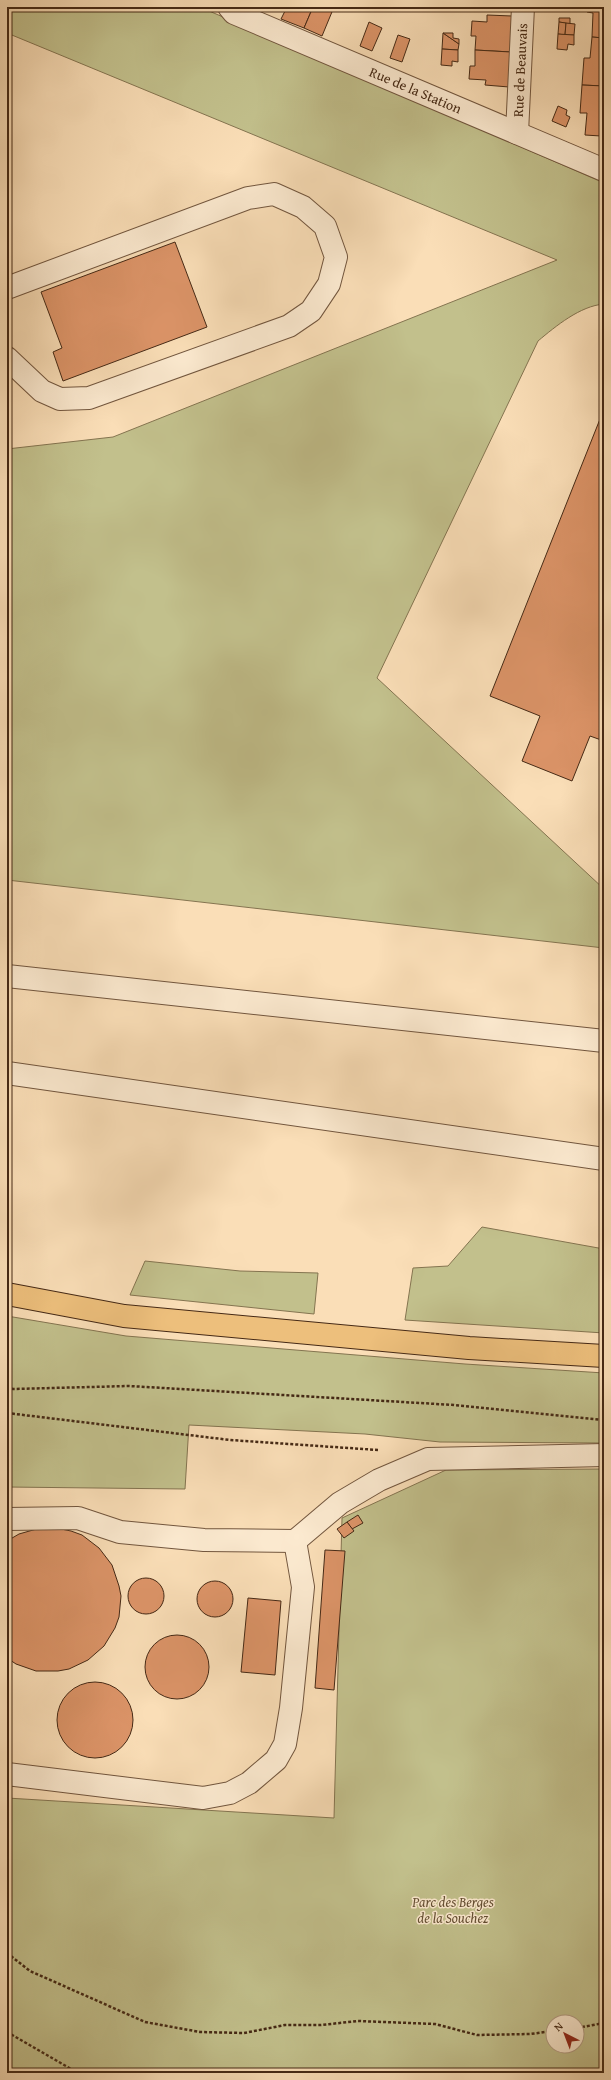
<svg xmlns="http://www.w3.org/2000/svg" width="611" height="2080" viewBox="0 0 611 2080" font-family="'Gentium Book Plus',serif">
<style>
.green{fill:#c2c08c;stroke:#847450;fill-rule:evenodd}
.building{fill:#dc9468;stroke:#452915}
.lines{fill:none;stroke-linecap:round;stroke-linejoin:round}
.minor-casing{stroke:#72563e;stroke-width:24}
.major-casing{stroke:#452915;stroke-width:24}
.path{stroke:#452915;stroke-width:2.5;stroke-dasharray:3 2;stroke-linecap:butt}
.minor{stroke:#fcead0;stroke-width:22}
.major{stroke:#edbf7c;stroke-width:22}
.labels{text-anchor:middle;dominant-baseline:central;stroke-width:3;stroke-linejoin:round;paint-order:stroke}
.street-label{font-size:14px;fill:#452915;stroke:#fcead0}
.park-label{font-size:14px;font-style:italic;fill:#644f33;stroke:#fcead0}
</style>
<rect width="100%" height="100%" fill="#fadeb7"/>
<filter id="stains"><feTurbulence type="fractalNoise" baseFrequency=".005" numOctaves="4"/><feColorMatrix values="0 0 0 0 .2 0 0 0 0 .09 0 0 0 0 .02 0 0 0 .5 -.17"/></filter>
<radialGradient id="worn" r=".72"><stop offset=".6" stop-color="#630" stop-opacity="0"/><stop offset="1" stop-color="#630" stop-opacity=".3"/></radialGradient>
<g class="green">
<path d="M 7,7 L 200,7 L 604,183 L 604,304 C 580,306 556,326 538,341 L 377,678 L 604,889 L 604,948 L 7,880 L 7,449 L 113,437 L 557,260 L 7,33 Z"/>
<polygon points="482,1227 604,1249 604,1333 405,1320 413,1268 448,1266"/>
<polygon points="145,1261 240,1271 318,1273 314,1314 130,1295"/>
<polygon points="7,1316 126,1336 465,1364 604,1373 604,1443 440,1442 365,1434 189,1425 185,1489 7,1487"/>
<path d="M 604,1469 L 604,2073 L 7,2073 L 7,1798 L 334,1818 L 342,1518 L 446,1470 ZM 553,2022 L 577,2022 L 577,2046 L 553,2046 Z"/>
</g>
<g class="building">
<polygon points="287,7 313,7 304,28 281,19"/>
<polygon points="313,7 334,7 322,36 304,28"/>
<polygon points="587,7 604,7 604,38 592,37 593,13 587,12"/>
<polygon points="487,15 512,16 511,52 475,50 476,36 471,36 472,21 487,22"/>
<polygon points="559,18 570,18 570,24 559,22"/>
<polygon points="369,22 382,28 372,51 360,46"/>
<polygon points="559,22 566,23 565,35 558,34"/>
<polygon points="566,23 575,24 574,35 565,35"/>
<polygon points="443,33 459,44 458,50 442,49"/>
<polygon points="443,33 453,33 453,38 459,39 459,44"/>
<polygon points="558,34 574,35 574,45 568,44 567,50 557,49"/>
<polygon points="398,35 410,39 402,62 390,58"/>
<polygon points="592,37 604,38 604,86 582,85 584,58 590,58"/>
<polygon points="442,49 458,50 458,62 452,61 452,66 441,65"/>
<polygon points="475,50 511,52 509,87 485,85 486,80 469,79 470,66 475,66"/>
<polygon points="582,85 604,86 601,136 585,135 587,113 580,113"/>
<polygon points="604,86 604,136 601,136"/>
<polygon points="558,106 567,110 566,115 570,117 566,127 552,121"/>
<polygon points="175,242 207,327 63,381 53,352 62,348 41,292"/>
<polygon points="604,409 604,741 590,736 572,781 522,761 540,716 490,696"/>
<polygon points="358,1515 363,1523 352,1529 347,1522"/>
<polygon points="347,1522 354,1531 344,1538 337,1529"/>
<polygon points="40,1528 61,1529 71,1531 82,1535 99,1548 112,1565 119,1586 121,1596 119,1617 115,1628 104,1646 88,1660 69,1669 58,1671 36,1671 16,1664 7,1658 7,1541 19,1534"/>
<polygon points="325,1550 345,1551 334,1690 315,1688"/>
<circle cx="146" cy="1596" r="18"/>
<circle cx="215" cy="1599" r="18"/>
<polygon points="248,1598 281,1601 275,1675 241,1672"/>
<circle cx="177" cy="1667" r="32"/>
<circle cx="95" cy="1720" r="38"/>
</g>
<g class="lines">
<g class="minor-casing">
<g id="minor">
<path id="s1" d="M 229,7 L 234,13 L 604,170"/>
<path id="s2" d="M 517,133 L 523,7"/>
<polyline points="7,288 248,198 274,194 303,207 325,226 336,257 329,284 311,311 289,326 89,398 60,399 42,391 7,358"/>
<polyline points="7,976 604,1041"/>
<polyline points="7,1073 604,1159"/>
<polyline points="7,1519 78,1518 120,1532 204,1540 295,1541 340,1503 379,1480 428,1459 604,1455"/>
<polyline points="7,1774 203,1798 230,1793 249,1783 276,1760 285,1744 291,1708 303,1587 295,1541"/>
</g>
</g>
<g class="major-casing">
<polyline id="major" points="7,1294 124,1316 469,1348 604,1356"/>
</g>
<g class="path">
<polyline points="7,1387 13,1389 129,1386 454,1405 604,1420"/>
<polyline points="7,1413 230,1440 378,1450"/>
<polyline points="7,1953 30,1971 145,2022 200,2032 244,2033 285,2025 321,2025 358,2021 435,2024 477,2035 530,2034 553,2031"/>
<polyline points="577,2028 604,2023"/>
<polyline points="7,2032 78,2073"/>
</g>
<use href="#minor" class="minor"/>
<use href="#major" class="major"/>
</g>
<g class="labels">
<g class="street-label">
<text stroke="none"><textPath href="#s2" startOffset="63">Rue de Beauvais</textPath></text>
<text stroke="none"><textPath href="#s1" startOffset="205">Rue de la Station</textPath></text>
</g>
<g class="park-label">
<text x="453" y="1902">Parc des Berges<tspan x="453" dy="16">de la Souchez</tspan></text>
</g>
</g>
<rect width="611" height="2080" fill="none" stroke="#fadeb7" stroke-width="24"/>
<rect x="8" y="8" width="595" height="2064" fill="none" stroke="#452915" stroke-width="2"/>
<rect x="12" y="12" width="587" height="2056" fill="none" stroke="#452915"/>
<g transform="translate(565 2034) rotate(318)"><circle r="19" fill="#fcead0" stroke="#b39d85"/>
<path d="M0-3L7 15L0 10L-7 15Z" fill="#8f2418"/>
<text y="-6" font-size="11" font-weight="bold" text-anchor="middle" fill="#452915">N</text>
</g>
<rect width="100%" height="100%" filter="url(#stains)"/>
<rect width="100%" height="100%" fill="url(#worn)"/>
</svg>
